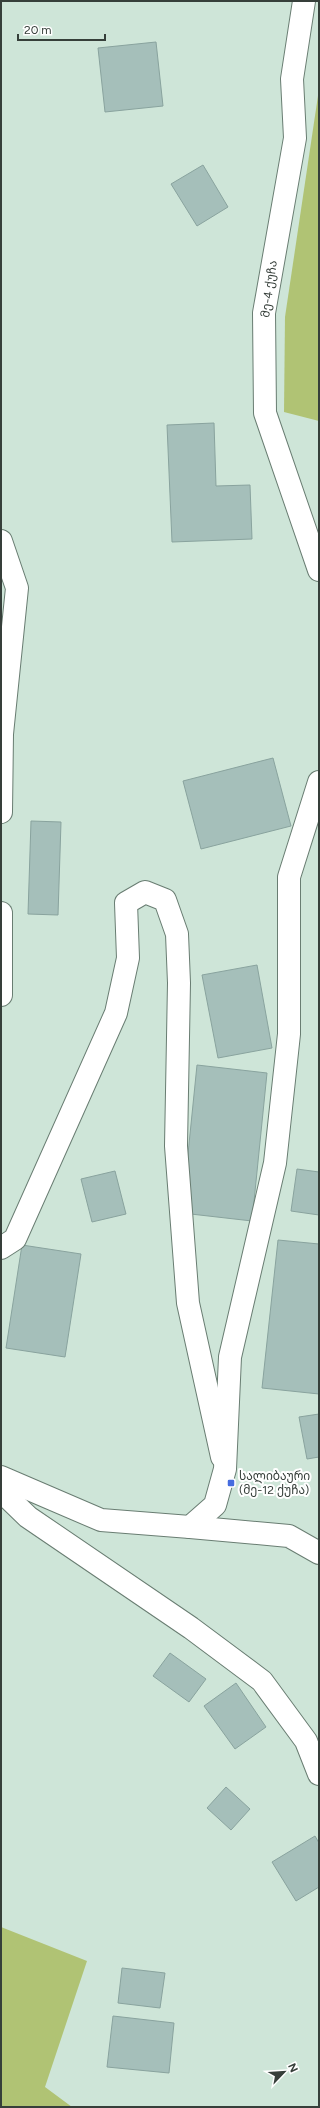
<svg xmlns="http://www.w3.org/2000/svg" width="320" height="2108" viewBox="0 0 320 2108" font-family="Figtree,'Noto Sans Georgian',sans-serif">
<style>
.green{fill:#b0c374}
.building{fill:#a5bfba;stroke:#89a39e}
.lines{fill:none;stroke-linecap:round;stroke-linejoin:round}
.minor-casing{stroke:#697d72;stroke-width:24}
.tertiary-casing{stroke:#697d72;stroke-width:24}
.minor{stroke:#fff;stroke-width:22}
.tertiary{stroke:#fff;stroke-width:22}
.poi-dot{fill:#456cdf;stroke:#fff;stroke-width:1.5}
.labels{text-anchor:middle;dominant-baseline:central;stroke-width:4;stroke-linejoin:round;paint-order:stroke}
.street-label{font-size:12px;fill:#363f3a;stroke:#fff}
.poi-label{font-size:12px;fill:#363f3a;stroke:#fff;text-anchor:start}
</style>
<rect width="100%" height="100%" fill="#cee5d8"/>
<g class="green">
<polygon points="319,89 319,421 284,412 285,317"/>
<polygon points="1,1927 87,1961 45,2087 72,2107 1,2107"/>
</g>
<g class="building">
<polygon points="156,42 163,106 105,112 98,48"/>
<polygon points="203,165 228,207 197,226 171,184"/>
<polygon points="214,423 216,486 250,485 252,539 172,542 167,425"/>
<polygon points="273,758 291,826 201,849 183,781"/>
<polygon points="31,821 61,822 58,915 28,914"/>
<polygon points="257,965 272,1048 218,1058 202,975"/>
<polygon points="197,1065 267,1073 252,1221 182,1213"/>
<polygon points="297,1169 319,1172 319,1215 291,1211"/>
<polygon points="115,1171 126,1214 92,1222 81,1179"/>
<polygon points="278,1240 319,1244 319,1394 262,1388"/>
<polygon points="22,1245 81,1254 65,1357 6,1348"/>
<polygon points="319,1414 319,1457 307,1459 299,1417"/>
<polygon points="170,1653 206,1679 189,1702 153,1676"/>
<polygon points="236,1683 266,1727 235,1749 204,1706"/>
<polygon points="226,1787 250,1809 231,1830 207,1808"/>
<polygon points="315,1836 319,1843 319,1887 296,1901 272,1862"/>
<polygon points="122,1968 165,1973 160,2008 118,2003"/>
<polygon points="113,2016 174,2023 169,2073 107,2067"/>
</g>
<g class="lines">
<g class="minor-casing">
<g id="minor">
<polyline points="1,541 17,588 2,734 1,812"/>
<polyline points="1,913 1,995"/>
<polyline points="1,1248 15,1239 116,1013 128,958 126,903 145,892 165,900 177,934 179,983 176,1146 188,1303 222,1457"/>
<polyline points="1,1491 28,1517 191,1628 262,1681 306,1741 319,1774"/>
<polyline points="190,1527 289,1536 319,1553"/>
</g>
</g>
<g class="tertiary-casing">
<g id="tertiary">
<polyline points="304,1 292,79 295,138 264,313 265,413 319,570"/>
<polyline points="1,1477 101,1520 190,1527 215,1505 225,1469 230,1357 275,1163 289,1034 289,877 319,782"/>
</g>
</g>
<use href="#minor" class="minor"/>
<use href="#tertiary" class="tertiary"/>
</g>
<rect class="poi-dot" x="227" y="1479" width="8" height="8" rx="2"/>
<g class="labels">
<g class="street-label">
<text transform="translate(269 289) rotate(-82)">მე-4 ქუჩა</text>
</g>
<g class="poi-label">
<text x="239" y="1476">სალიბაური<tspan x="239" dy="14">(მე-12 ქუჩა)</tspan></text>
</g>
</g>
<rect width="320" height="2108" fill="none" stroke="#363f3a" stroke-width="4"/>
<g transform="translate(284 2072) rotate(65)" stroke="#ffffff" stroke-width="3" paint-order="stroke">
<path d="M0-3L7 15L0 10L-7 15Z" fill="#363f3a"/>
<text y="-6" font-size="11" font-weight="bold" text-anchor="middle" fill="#363f3a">N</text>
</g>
<path d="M18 34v6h87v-6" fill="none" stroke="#363f3a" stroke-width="2"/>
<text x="24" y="34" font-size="12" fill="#363f3a" stroke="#ffffff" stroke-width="3" paint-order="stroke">20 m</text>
</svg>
